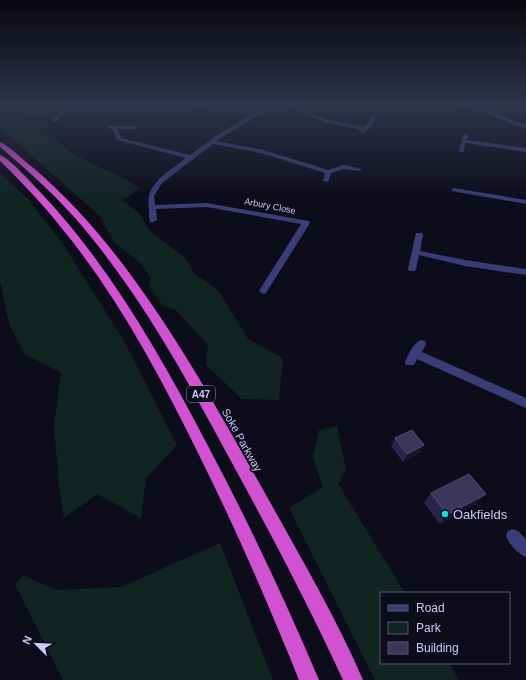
<svg xmlns="http://www.w3.org/2000/svg" width="526" height="680" viewBox="0 0 526 680" font-family="Helvetica,sans-serif">
<style>
.green{fill:#102422}
.lines{fill:none;stroke-linecap:round;stroke-linejoin:round}
.minor{fill:#3a3d77;fill-rule:evenodd}
.trunk{fill:#d052d0;fill-rule:evenodd}
.wall{fill:#292548}
.shaded-wall{fill:#17142e}
.building{fill:#3b375b;stroke:#514e74}
.poi-dot{fill:#0fdfe2;stroke:#0d0c1b;stroke-width:1.5}
.labels{text-anchor:middle;dominant-baseline:central;stroke-width:3.5;stroke-linejoin:round;paint-order:stroke}
.far-street-label{font-size:9px;fill:#cbc9fb;stroke:#0d0c1b}
.shield{fill:#0d0c1b;stroke:#9290b8;stroke-width:1}
.shield-label{font-size:10px;font-weight:bold;fill:#cbc9fb}
.street-label{font-size:11px;fill:#cbc9fb;stroke:#0d0c1b}
.near-poi-label{font-size:13px;fill:#cbc9fb;stroke:#0d0c1b;text-anchor:start}
</style>
<rect width="100%" height="100%" fill="#0d0c1b"/>
<g class="green">
<path d="M 0,103 L 64,104 L 54,116 L 22,117 L 15,114 L 12,116 L 16,118 L 28,118 L 30,122 L 48,123 L 46,127 L 36,129 L 44,136 L 53,136 C 68,154 94,165 115,174 C 124,179 132,181 139,189 L 123,200 L 139,213 L 149,230 L 185,258 L 195,274 L 218,290 L 248,339 L 283,358 L 279,400 L 242,399 L 206,365 L 208,345 L 176,310 L 163,306 L 149,286 L 151,278 L 142,265 L 113,241 L 100,216 L 7,134 L 0,130 Z"/>
<polygon points="0,173 28,199 63,244 124,341 177,445 146,478 141,518 97,494 64,518 59,486 54,426 61,373 25,354 9,324 0,280"/>
<polygon points="337,426 346,469 338,484 405,593 381,593 381,663 449,663 459,680 375,680 289,508 323,487 313,457 319,430"/>
<polygon points="220,543 273,680 63,680 15,584 23,575 56,590 121,587"/>
</g>
<g class="lines">
<g class="minor">
<polygon points="67,103 72,103 56,122 52,122 52,120"/>
<path d="M 194,103 L 201,103 L 210,108 L 246,111 L 254,113 L 291,105 L 307,103 L 296,107 L 328,120 L 364,127 L 369,122 L 371,115 L 376,116 L 374,123 L 363,134 L 360,132 L 362,130 L 325,122 L 291,108 L 256,116 L 216,141 L 264,150 L 328,170 L 344,165 L 362,169 L 359,171 L 344,169 L 331,173 L 328,182 L 323,181 L 325,173 L 261,153 L 213,144 L 162,183 L 154,196 L 155,205 L 207,203 L 309,221 L 310,223 L 266,293 L 263,294 L 259,291 L 301,224 L 207,207 L 156,209 L 157,220 L 153,222 L 150,222 C 149,218 149,214 149,209 C 144,184 168,172 186,158 L 117,140 L 112,129 L 106,128 L 109,126 L 136,126 L 136,128 L 134,129 L 118,129 L 121,138 L 190,155 L 216,136 L 250,115 L 245,113 L 209,110 Z"/>
<path d="M 448,103 C 475,103 501,116 526,125 L 526,129 L 482,112 Z"/>
<polygon points="466,133 469,135 467,140 526,148 526,152 466,143 463,152 459,152 463,135"/>
<polygon points="454,188 526,200 526,204 452,191 452,189"/>
<polygon points="416,233 422,233 423,235 420,251 465,260 526,269 526,275 465,266 419,255 416,269 415,271 409,271 408,269"/>
<path d="M 421,340 L 425,341 L 426,344 L 422,352 L 526,398 L 526,408 L 417,359 L 414,365 L 406,365 L 405,362 C 408,355 413,343 421,340 Z"/>
<path d="M 513,529 L 518,531 L 526,539 L 526,557 C 518,554 509,544 506,536 L 508,531 Z"/>
</g>
<g class="trunk">
<path d="M 0,142 C 11,147 22,159 31,166 C 132,250 206,389 270,502 C 302,560 337,619 363,680 L 343,680 C 311,610 275,542 238,474 C 190,385 142,295 75,218 C 52,192 26,169 0,147 Z"/>
<path d="M 0,155 C 11,159 34,186 43,195 C 111,268 161,356 207,444 C 248,521 285,600 319,680 L 299,680 C 268,603 235,527 198,453 C 144,343 89,246 0,161 Z"/>
</g>
</g>
<g class="wall">
<polygon points="395,438 424,445 420,453 403,462 391,446"/>
<polygon points="431,493 476,504 440,524 424,503"/>
</g>
<g class="shaded-wall">
<polygon points="424,445 420,453 403,462 407,454"/>
<polygon points="486,494 476,504 440,524 447,515"/>
</g>
<g class="building">
<polygon points="412,430 424,445 407,454 395,438"/>
<polygon points="469,474 486,494 447,515 431,493"/>
</g>
<linearGradient id="sky" x2="0" y2="1"><stop stop-color="#07070f"/><stop offset="0.52" stop-color="#2f344a"/><stop offset="1" stop-color="#2f344a" stop-opacity="0"/></linearGradient>
<rect width="526" height="199" fill="url(#sky)"/>
<circle class="poi-dot" cx="445" cy="514" r="4"/>
<g class="labels">
<g class="far-street-label">
<text transform="translate(270 206) rotate(11)">Arbury Close</text>
</g>
<rect class="shield" x="187" y="386" width="28" height="16" rx="3"/>
<g class="shield-label">
<text x="201" y="394">A47</text>
</g>
<g class="street-label">
<text transform="translate(242 440) rotate(61)">Soke Parkway</text>
</g>
<g class="near-poi-label">
<text x="453" y="514">Oakfields</text>
</g>
</g>
<rect x="380" y="592" width="130" height="72" fill="#0d0c1b" stroke="#595875"/>
<rect x="388" y="605" width="20" height="6" fill="#3a3d77" stroke="#595875"/>
<text x="416" y="612" font-size="12" fill="#cbc9fb">Road</text>
<rect x="388" y="622" width="20" height="12" fill="#102422" stroke="#595875"/>
<text x="416" y="632" font-size="12" fill="#cbc9fb">Park</text>
<rect x="388" y="642" width="20" height="12" fill="#3b375b" stroke="#595875"/>
<text x="416" y="652" font-size="12" fill="#cbc9fb">Building</text>
<g transform="translate(36 644) rotate(294)" stroke="#0d0c1b" stroke-width="3" paint-order="stroke">
<path d="M0-3L7 15L0 10L-7 15Z" fill="#cbc9fb"/>
<text y="-6" font-size="11" font-weight="bold" text-anchor="middle" fill="#cbc9fb">N</text>
</g>
</svg>
